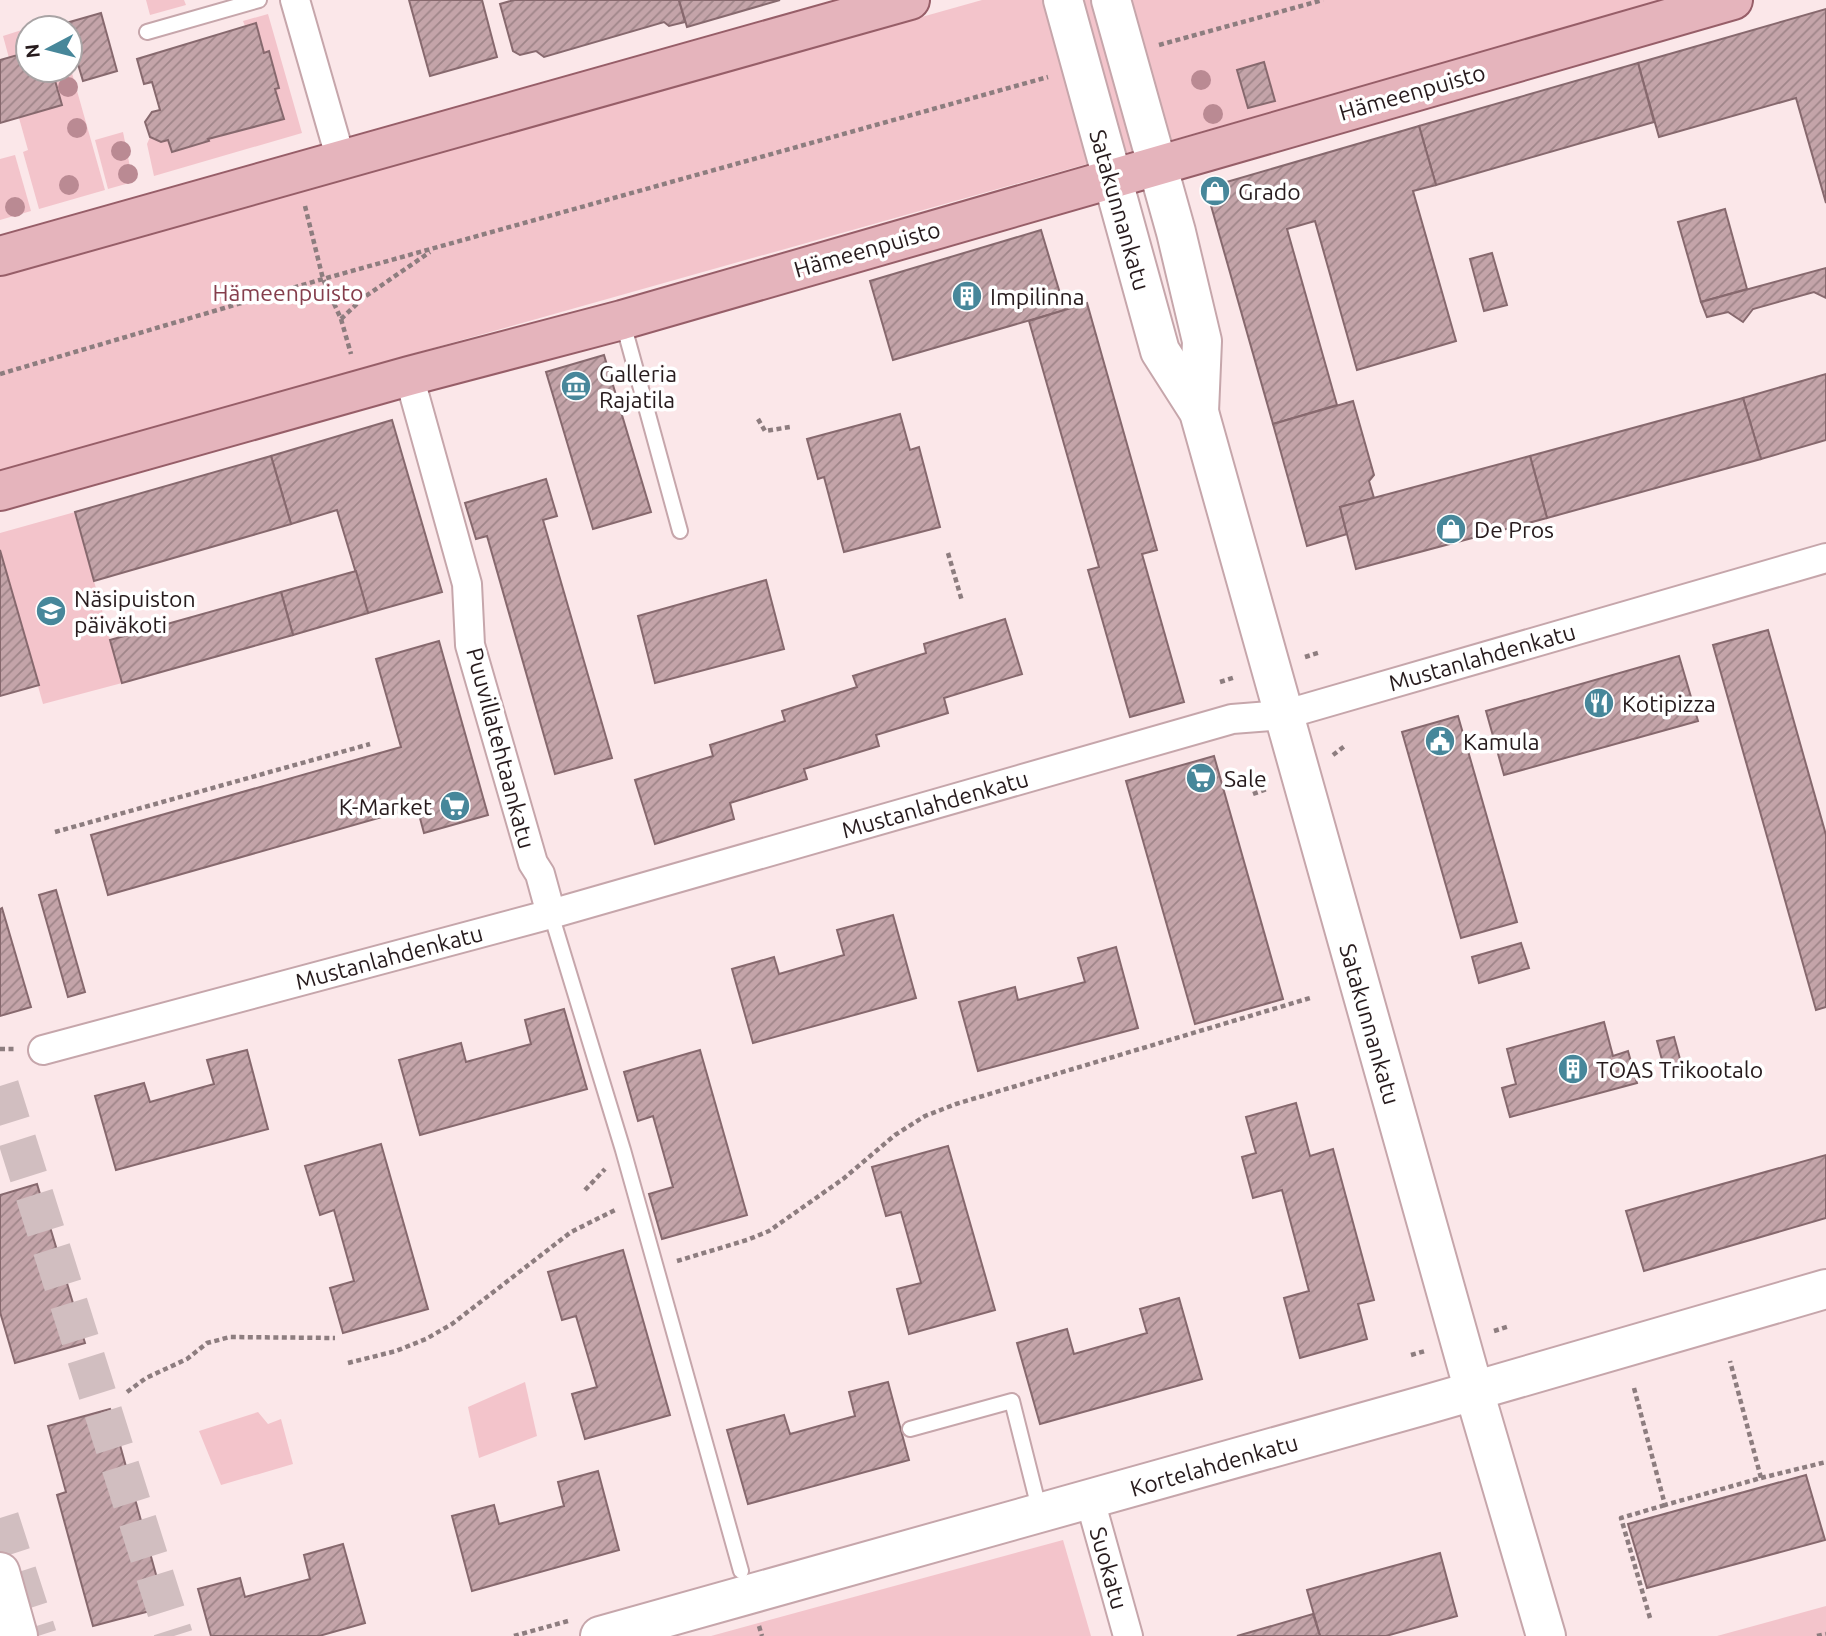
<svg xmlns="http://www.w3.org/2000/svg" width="1826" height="1636" viewBox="0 0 1826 1636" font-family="Ubuntu,sans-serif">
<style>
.green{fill:#f3c4cb}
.building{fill:url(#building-hatch);stroke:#87696e;stroke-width:2}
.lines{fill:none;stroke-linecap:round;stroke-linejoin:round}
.highway-tunnel{stroke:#d1bec0;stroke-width:38;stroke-dasharray:38 19;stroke-linecap:butt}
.lane-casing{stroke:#c6a6ab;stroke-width:18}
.street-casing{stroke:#c6a6ab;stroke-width:32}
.secondary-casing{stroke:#c6a6ab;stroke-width:42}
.primary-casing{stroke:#975e68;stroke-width:42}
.path{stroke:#8d7d7f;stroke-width:4.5;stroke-dasharray:5 3.5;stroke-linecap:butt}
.lane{stroke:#fff;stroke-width:14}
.street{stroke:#fff;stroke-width:28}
.secondary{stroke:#fff;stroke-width:38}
.primary{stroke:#e5b4bc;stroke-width:38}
.tree{fill:#ba8a93}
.labels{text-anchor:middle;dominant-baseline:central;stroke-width:7;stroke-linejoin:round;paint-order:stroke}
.street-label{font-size:23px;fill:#271b1d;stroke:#fff}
.poi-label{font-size:23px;fill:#271b1d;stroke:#fff;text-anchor:start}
.park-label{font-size:23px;fill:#853e4c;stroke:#fff}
</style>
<defs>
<pattern id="building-hatch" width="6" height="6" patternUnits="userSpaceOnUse" patternTransform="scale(1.75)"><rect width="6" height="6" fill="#c4a4a9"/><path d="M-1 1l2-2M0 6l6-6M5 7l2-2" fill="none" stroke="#9f8589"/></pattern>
</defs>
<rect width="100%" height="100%" fill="#fbe7e9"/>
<g class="green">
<polygon points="146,0 184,0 186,5 150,15"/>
<polygon points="982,0 1669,0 0,470 0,277"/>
<polygon points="268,14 302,133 154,176 147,144 150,137 161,142 168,140 173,152 208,141 208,139 284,119 275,89 279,87 269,52 264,53 256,23 245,26 243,21"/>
<polygon points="28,28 28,52 9,58 3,36"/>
<polygon points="70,66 105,190 39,209 23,152 28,150 19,118 62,105 52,70 70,70"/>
<polygon points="123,132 133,182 108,189 95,140"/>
<polygon points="15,155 31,211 0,220 0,159"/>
<polygon points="75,512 122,683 43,704 0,550 0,533"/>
<polygon points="525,1382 537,1436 479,1458 468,1407"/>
<polygon points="258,1412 268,1424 281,1419 293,1464 221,1485 199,1431"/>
<polygon points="1063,1540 1091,1636 711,1636"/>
<polygon points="1826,1606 1826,1636 1717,1636"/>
</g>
<g class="building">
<polygon points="409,0 482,0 497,57 430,76"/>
<polygon points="514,0 679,0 685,22 669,26 664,22 544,57 536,51 520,55 513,51 500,4"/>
<polygon points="679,0 780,0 687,27"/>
<polygon points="1826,9 1826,203 1796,98 1659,137 1638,63"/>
<polygon points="101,13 117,71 83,81 70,37 70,28 67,28 66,23"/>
<polygon points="256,23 264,53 269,51 279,88 275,89 284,119 208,139 209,141 172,152 168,140 161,142 150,137 145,122 152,112 160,110 152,82 144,84 137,59"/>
<polygon points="28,52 28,70 52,70 62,105 0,123 0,60"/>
<polygon points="1264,62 1275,101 1248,108 1237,70"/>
<polygon points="1638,63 1654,122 1436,185 1419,126"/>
<polygon points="1419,126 1436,185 1413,191 1456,341 1357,370 1315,221 1287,229 1337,405 1273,424 1206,188"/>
<polygon points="1725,209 1747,289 1701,302 1678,222"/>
<polygon points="1041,230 1065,310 893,360 870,281"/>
<polygon points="1492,253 1507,305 1484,311 1470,259"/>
<polygon points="1826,268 1826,298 1814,292 1753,309 1743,322 1728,312 1707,317 1701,302"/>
<polygon points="1087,303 1157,550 1142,554 1184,702 1130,717 1088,570 1099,567 1029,321"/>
<polygon points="604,355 651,512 593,529 546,372"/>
<polygon points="1826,374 1826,440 1761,459 1743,398"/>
<polygon points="1743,398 1761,459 1547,518 1530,456"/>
<polygon points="1353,401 1374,475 1369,481 1374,498 1340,507 1347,534 1307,546 1273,424"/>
<polygon points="900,414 910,450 919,447 940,527 844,552 824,477 818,479 807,439"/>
<polygon points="392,420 442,592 368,613 337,510 291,524 271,456"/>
<polygon points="271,456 291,524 94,581 75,512"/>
<polygon points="1530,456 1547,518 1356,569 1340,507"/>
<polygon points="546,479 557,516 543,520 612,758 555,774 487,536 476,539 465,503"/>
<polygon points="0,550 39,685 0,696"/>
<polygon points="356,571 368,613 293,635 281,592"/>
<polygon points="766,580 784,649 655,683 638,616"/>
<polygon points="281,592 293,635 122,683 110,640"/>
<polygon points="1005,619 1022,674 944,698 948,713 876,735 879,746 804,769 807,779 730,803 734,819 655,844 635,780 713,756 710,745 785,721 782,711 857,687 853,676 926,653 924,644"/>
<polygon points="1768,630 1826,835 1826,1007 1816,1010 1713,645"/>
<polygon points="439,641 488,815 424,833 417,807 108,895 91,835 401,747 376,659"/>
<polygon points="1679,656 1698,721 1504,775 1486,711"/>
<polygon points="1458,716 1517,922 1461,938 1402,732"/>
<polygon points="1214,756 1283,999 1195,1024 1126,781"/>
<polygon points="56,890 85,992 68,997 39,895"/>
<polygon points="2,908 31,1007 0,1016 0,909"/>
<polygon points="893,915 916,998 753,1043 732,969 774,957 779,974 844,955 837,930"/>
<polygon points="1521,943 1529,968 1479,983 1472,957"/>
<polygon points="1116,947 1138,1028 978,1071 959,1002 1015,987 1018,1000 1085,982 1078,958"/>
<polygon points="564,1009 587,1089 420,1135 399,1060 461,1043 466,1062 531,1044 525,1020"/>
<polygon points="1604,1022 1613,1056 1628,1051 1637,1083 1510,1117 1502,1088 1516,1084 1507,1049"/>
<polygon points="1674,1037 1683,1070 1666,1075 1657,1041"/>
<polygon points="247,1050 268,1129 116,1170 95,1096 144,1083 150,1102 214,1084 207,1060"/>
<polygon points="700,1050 747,1215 662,1239 649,1194 673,1187 653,1116 638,1121 624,1072"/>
<polygon points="1296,1103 1310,1156 1333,1149 1374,1300 1358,1304 1367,1339 1300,1358 1284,1298 1309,1291 1282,1190 1253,1198 1242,1157 1256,1153 1246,1117"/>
<polygon points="381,1144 428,1309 343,1333 330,1288 354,1281 334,1210 320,1215 305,1166"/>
<polygon points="948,1146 995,1310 909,1334 897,1289 921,1283 901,1212 886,1216 872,1167"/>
<polygon points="1826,1155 1826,1218 1644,1271 1626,1211"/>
<polygon points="37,1184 85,1343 15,1363 0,1312 0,1195"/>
<polygon points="623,1250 670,1415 585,1439 572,1394 597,1387 576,1316 562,1320 548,1272"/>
<polygon points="1179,1298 1202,1379 1040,1424 1017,1343 1067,1329 1074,1354 1147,1333 1140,1309"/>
<polygon points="888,1382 909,1460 748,1504 727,1430 784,1415 790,1434 855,1416 849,1392"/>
<polygon points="110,1409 165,1607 93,1626 57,1495 66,1492 48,1426"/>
<polygon points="598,1471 619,1550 472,1591 452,1516 494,1505 499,1524 564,1506 558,1482"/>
<polygon points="1806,1475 1825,1540 1647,1588 1628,1524"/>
<polygon points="343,1544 365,1623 319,1636 211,1636 198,1589 240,1578 245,1597 310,1579 304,1555"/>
<polygon points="1440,1553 1457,1616 1386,1636 1320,1636 1307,1590"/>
<polygon points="1313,1614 1320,1636 1237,1636"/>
</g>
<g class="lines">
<g class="highway-tunnel">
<polyline points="0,1086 174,1636"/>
<polyline points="0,1518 38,1636"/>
</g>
<g class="lane-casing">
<g id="lane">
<polyline points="147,32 259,0"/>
<polyline points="623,323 680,531"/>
<polyline points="551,914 623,1150 741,1571"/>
<polyline points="910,1429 1012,1401 1040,1512"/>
</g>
</g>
<g class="street-casing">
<g id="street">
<polyline points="295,0 341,160"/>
<polyline points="409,376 467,584 470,645 533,863 540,874 551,914"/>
<polyline points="43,1050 551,914 1232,719 1283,715 1826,558"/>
<polyline points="1090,1500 1128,1636"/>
</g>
</g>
<g class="secondary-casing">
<g id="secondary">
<polyline points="1063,0 1160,351 1199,412 1474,1391 1546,1636"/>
<polyline points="1111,0 1176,232 1202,341 1199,412"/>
<polyline points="0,1572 18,1636"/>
<polyline points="600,1636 1425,1405 1826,1289"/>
</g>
</g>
<g class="primary-casing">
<g id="primary">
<polyline points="0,256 910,0"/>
<polyline points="0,491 409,376 622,320 1733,0"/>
</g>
</g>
<g class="path">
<polyline points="1159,45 1323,0"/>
<polyline points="305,206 323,279 341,319 351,354"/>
<polyline points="341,319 363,298 430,252"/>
<polyline points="0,374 323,279 1048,77"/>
<polyline points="758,419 765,431 790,427"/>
<polyline points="948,553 962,601"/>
<polyline points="1305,657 1321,652"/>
<polyline points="1220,682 1236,677"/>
<polyline points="1333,755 1346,745"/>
<polyline points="1253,794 1267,789"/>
<polyline points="55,832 370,744"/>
<polyline points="0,1049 14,1049"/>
<polyline points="585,1190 605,1169"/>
<polyline points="677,1261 747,1240 769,1231 843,1179 895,1135 925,1116 956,1104 1310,998"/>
<polyline points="1494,1331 1510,1326"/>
<polyline points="1411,1355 1425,1351"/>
<polyline points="348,1363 396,1351 426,1339 452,1324 571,1232 617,1209"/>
<polyline points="1634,1388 1665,1505 1761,1478 1730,1361"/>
<polyline points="127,1392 146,1378 187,1359 207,1343 230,1337 335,1338"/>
<polyline points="1761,1478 1826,1462"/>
<polyline points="1650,1618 1621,1518 1665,1505"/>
<polyline points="759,1626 762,1636"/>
<polyline points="514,1636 568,1621"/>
<polyline points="1817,1636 1826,1634"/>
</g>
<use href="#lane" class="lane"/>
<use href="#street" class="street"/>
<use href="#secondary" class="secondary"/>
<use href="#primary" class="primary"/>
</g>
<g class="tree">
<circle cx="1201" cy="80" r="10"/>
<circle cx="68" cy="87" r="10"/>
<circle cx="1213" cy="114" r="10"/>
<circle cx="77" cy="128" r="10"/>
<circle cx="121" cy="151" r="10"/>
<circle cx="128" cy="174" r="10"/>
<circle cx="69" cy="185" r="10"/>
<circle cx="15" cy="207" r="10"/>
</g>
<defs>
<g id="shop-disc" transform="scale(1.575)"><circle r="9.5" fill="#47879a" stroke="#fff"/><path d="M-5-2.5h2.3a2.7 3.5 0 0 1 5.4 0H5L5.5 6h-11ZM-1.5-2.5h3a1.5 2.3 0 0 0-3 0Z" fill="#fff"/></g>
<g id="building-disc" transform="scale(1.575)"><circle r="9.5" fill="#47879a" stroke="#fff"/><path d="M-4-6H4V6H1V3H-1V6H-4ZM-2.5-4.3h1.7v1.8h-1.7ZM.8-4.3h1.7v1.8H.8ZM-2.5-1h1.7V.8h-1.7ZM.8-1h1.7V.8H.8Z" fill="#fff"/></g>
<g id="museum-disc" transform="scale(1.575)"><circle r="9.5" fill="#47879a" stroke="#fff"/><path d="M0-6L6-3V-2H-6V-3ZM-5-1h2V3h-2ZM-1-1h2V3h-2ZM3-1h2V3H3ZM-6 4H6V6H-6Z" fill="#fff"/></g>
<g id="school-disc" transform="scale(1.575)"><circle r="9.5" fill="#47879a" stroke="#fff"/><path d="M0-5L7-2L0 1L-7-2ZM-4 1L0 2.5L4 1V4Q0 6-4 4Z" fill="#fff"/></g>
<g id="restaurant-disc" transform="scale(1.575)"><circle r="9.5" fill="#47879a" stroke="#fff"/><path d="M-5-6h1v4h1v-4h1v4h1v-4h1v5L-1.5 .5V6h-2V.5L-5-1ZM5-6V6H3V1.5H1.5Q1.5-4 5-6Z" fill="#fff"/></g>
<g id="civic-disc" transform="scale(1.575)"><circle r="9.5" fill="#47879a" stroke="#fff"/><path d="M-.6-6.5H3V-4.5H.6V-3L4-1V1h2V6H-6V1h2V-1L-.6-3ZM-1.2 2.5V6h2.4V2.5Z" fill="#fff"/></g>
<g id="supermarket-disc" transform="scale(1.575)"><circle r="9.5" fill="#47879a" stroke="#fff"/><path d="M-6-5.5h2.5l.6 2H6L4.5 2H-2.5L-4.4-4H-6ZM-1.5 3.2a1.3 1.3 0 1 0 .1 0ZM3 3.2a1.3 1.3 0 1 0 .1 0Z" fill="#fff"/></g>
</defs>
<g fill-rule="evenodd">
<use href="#shop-disc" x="1215" y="191"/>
<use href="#building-disc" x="967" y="296"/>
<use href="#museum-disc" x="576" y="386"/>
<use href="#shop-disc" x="1451" y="529"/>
<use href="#school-disc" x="51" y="611"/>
<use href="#restaurant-disc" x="1599" y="703"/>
<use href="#civic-disc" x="1440" y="741"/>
<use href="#supermarket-disc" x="1201" y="778"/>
<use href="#supermarket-disc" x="455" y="806"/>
<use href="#building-disc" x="1573" y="1069"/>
</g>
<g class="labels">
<g class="street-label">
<text transform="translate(1412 92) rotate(-16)">Hämeenpuisto</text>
<text transform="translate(1120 210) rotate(74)">Satakunnankatu</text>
<text transform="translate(867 249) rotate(-16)">Hämeenpuisto</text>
<text transform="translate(1482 657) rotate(-16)">Mustanlahdenkatu</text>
<text transform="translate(501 748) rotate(75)">Puuvillatehtaankatu</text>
<text transform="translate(935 804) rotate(-16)">Mustanlahdenkatu</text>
<text transform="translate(389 957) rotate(-15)">Mustanlahdenkatu</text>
<text transform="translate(1370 1024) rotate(74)">Satakunnankatu</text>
<text transform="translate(1214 1465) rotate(-16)">Kortelahdenkatu</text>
<text transform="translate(1109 1568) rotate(74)">Suokatu</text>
</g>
<g class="poi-label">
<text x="1238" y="191">Grado</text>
<text x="990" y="296">Impilinna</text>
<text x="599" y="373">Galleria<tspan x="599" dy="26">Rajatila</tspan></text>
<text x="1474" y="529">De Pros</text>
<text x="74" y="598">Näsipuiston<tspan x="74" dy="26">päiväkoti</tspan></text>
<text x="1622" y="703">Kotipizza</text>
<text x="1463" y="741">Kamula</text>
<text x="1224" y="778">Sale</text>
<text x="432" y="806" text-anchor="end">K-Market</text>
<text x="1596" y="1069">TOAS Trikootalo</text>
</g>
<g class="park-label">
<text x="288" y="292">Hämeenpuisto</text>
</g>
</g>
<g transform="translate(49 49) rotate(263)"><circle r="33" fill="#ffffff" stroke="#a9a4a5" stroke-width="2"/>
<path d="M0-5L12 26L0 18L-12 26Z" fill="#47879a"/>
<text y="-10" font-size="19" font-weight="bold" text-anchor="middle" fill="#271b1d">N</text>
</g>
</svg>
